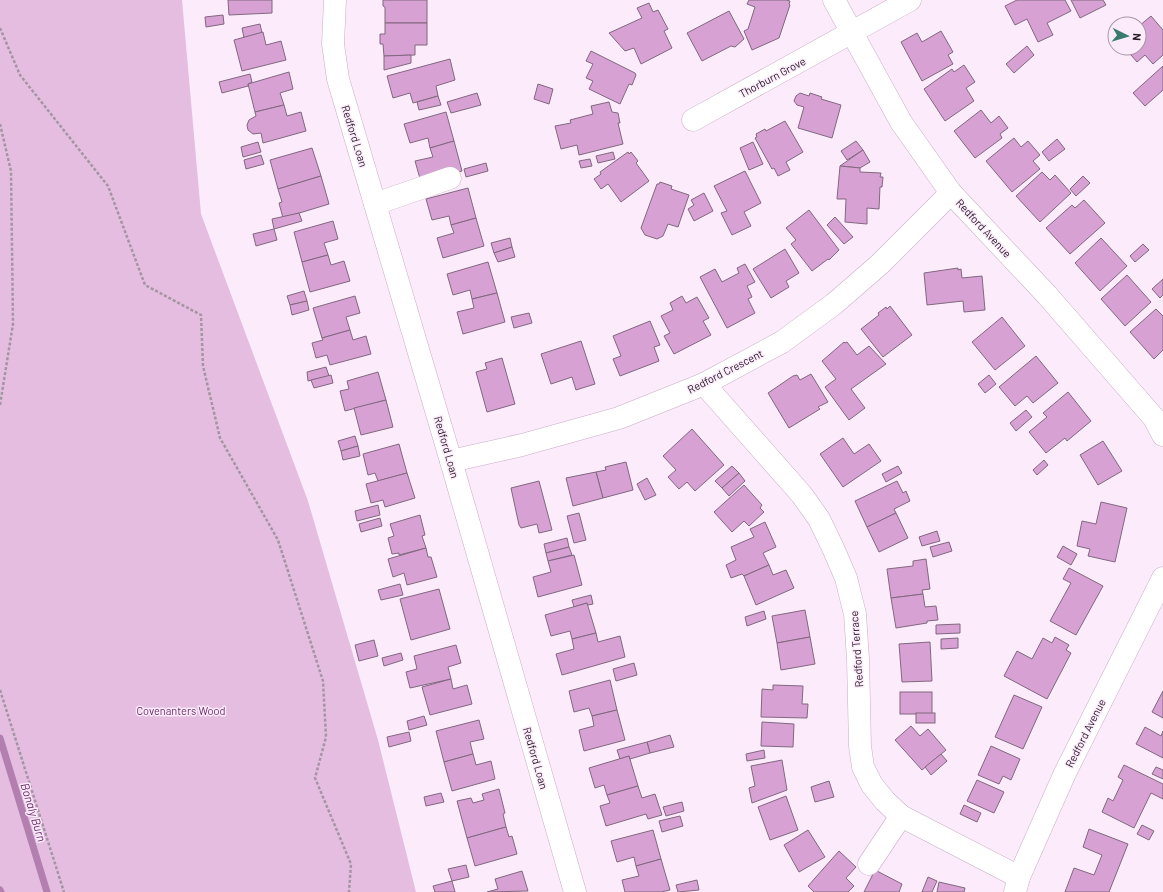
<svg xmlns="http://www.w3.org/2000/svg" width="1163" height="892" viewBox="0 0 1163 892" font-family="Barlow,sans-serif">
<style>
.green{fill:#e5bde1}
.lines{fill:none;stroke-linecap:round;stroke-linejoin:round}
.stream{stroke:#b27fae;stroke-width:7}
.building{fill:#d7a2d3;stroke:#81677f}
.minor-casing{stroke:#c9aec7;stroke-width:23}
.path{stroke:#a395a2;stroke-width:2.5;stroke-dasharray:3 2;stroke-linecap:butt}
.minor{stroke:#fff;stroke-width:22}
.labels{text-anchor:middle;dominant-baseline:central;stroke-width:3;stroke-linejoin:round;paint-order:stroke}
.street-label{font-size:11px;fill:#251b24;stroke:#fcebfb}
.park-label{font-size:11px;fill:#6d2e6a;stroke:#fcebfb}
.water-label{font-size:12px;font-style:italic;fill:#662864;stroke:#fcebfb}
</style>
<rect width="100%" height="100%" fill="#fcebfb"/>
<polygon class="green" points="0,0 182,0 201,214 308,501 378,740 416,892 0,892"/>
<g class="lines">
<g class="stream">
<polyline points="0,738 47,892"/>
<polyline points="0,890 1,892"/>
</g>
</g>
<g class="building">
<polygon points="228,0 272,0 272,13 229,15"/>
<polygon points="383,0 427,0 427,23 385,23 385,7 383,6"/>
<polygon points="749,0 786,0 790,1 789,4 790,5 779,38 752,50 744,31 748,29 755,7 747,4"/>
<polygon points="1017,0 1065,0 1071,11 1047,23 1053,35 1038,42 1027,19 1015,25 1005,6"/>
<polygon points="1071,0 1103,0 1106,5 1080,18"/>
<polygon points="649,3 653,12 658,10 668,29 664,31 672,48 641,64 634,48 625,51 609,33 642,18 637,8"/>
<polygon points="729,11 744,39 735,47 731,46 702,61 687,33"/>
<polygon points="223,15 224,24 206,27 205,17"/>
<polygon points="1151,16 1163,30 1163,55 1153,64 1145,55 1137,62 1125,48 1139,48 1139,26"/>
<polygon points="385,23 427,23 427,45 415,45 415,55 384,56 383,44 380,44 380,34 385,34"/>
<polygon points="260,24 262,33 244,38 242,28"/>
<polygon points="941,31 953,52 948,55 953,64 922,81 901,42 917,33 922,42"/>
<polygon points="263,32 266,45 281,41 286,60 242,71 234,40"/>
<polygon points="1027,46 1034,55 1014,73 1006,64"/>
<polygon points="591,51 635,73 636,75 632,85 629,84 620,104 589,89 593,81 586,78 593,64 586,61"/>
<polygon points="411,55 411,63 384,70 384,56"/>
<polygon points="450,59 455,80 436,86 438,96 413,103 410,93 393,98 387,76"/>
<polygon points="964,65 975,82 966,88 974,101 945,121 924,89 952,69 954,72"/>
<polygon points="1163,66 1163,90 1145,106 1133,93"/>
<polygon points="289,72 293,89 280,93 284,105 255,112 248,84"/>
<polygon points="250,74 252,82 248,84 248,86 222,93 219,82"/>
<polygon points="538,84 553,89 549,104 534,99"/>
<polygon points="477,93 481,105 451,113 447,102"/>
<polygon points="800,93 809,96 810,93 822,97 821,99 841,105 832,138 798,128 804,107 797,105 794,101 796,96"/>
<polygon points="438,96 441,105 419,110 417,102"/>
<polygon points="609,102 612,112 618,113 620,123 618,123 623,144 579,155 577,145 561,149 555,126 571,123 570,120 593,114 591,106"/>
<polygon points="284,105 287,116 301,112 306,131 263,143 261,133 253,134 248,130 247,125 249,120 256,116 255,112"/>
<polygon points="981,110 991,123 999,116 1008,128 1000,134 1002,138 975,158 954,131"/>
<polygon points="446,112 454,141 430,148 428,138 410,143 404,124"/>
<polygon points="785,121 803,152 786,162 790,170 778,176 774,168 772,169 755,138 757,137 756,134 765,129 766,131"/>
<polygon points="1014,138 1021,147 1028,141 1040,155 1033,161 1040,169 1012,192 986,161"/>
<polygon points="1057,139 1065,149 1049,161 1042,152"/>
<polygon points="454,141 462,171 421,182 415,161 433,157 430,148"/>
<polygon points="856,141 863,150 847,160 841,151"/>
<polygon points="258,142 261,152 243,157 241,147"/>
<polygon points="753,142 763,164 749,170 740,148"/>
<polygon points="312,148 321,176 278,189 270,160"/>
<polygon points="863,150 870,162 860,168 840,166"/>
<polygon points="613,152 615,159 598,163 596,156"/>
<polygon points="628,152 629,154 631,152 638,161 636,163 649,181 621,202 608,184 601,189 594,179 601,174 600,172"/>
<polygon points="261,155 264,164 246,169 244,160"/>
<polygon points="590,159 592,166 581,168 579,161"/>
<polygon points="486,163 488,171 466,177 464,169"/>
<polygon points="840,166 860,168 860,172 881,173 880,177 883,177 882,187 880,187 879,209 867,208 867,224 845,222 846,199 837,199"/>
<polygon points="745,171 761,203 744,212 751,226 732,235 721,213 727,211 714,186"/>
<polygon points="1042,172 1050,180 1055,175 1071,193 1040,222 1016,196"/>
<polygon points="321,176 329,204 283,218 279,203 282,202 278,189"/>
<polygon points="1083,176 1090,183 1076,196 1070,189"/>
<polygon points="660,182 672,186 671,189 689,195 678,227 668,224 663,236 657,239 645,235 641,228 657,184 659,184"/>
<polygon points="468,188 476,218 451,225 449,216 432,220 426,199"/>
<polygon points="704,193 713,211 694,221 688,209 694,205 691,200"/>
<polygon points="1084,200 1105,223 1070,254 1046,228 1072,205 1075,208"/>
<polygon points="809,210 839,250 829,260 828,259 812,271 791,244 796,240 786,228"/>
<polygon points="299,213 302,221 274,229 272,219"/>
<polygon points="835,217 853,237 844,244 827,225"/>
<polygon points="476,218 484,246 443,258 437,238 454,233 451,225"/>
<polygon points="333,221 338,239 324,243 328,255 302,262 294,232"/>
<polygon points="274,229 277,240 256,246 253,234"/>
<polygon points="510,238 512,247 494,253 491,243"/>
<polygon points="1101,238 1127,266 1100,291 1075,263"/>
<polygon points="1143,244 1149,250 1135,262 1130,256"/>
<polygon points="512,247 515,257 498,262 494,253"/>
<polygon points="785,249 799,273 786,281 789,287 771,298 753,269"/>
<polygon points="328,255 331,265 344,261 350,281 310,292 302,262"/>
<polygon points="488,262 497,293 472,299 470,290 453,295 447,274"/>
<polygon points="745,264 755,282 747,286 752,297 748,299 755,313 727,328 700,277 715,269 722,282 739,273 737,268"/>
<polygon points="958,268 958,270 961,269 962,278 982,276 985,310 964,312 963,301 927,305 924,273"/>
<polygon points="1127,275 1151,302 1125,326 1101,299"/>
<polygon points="1163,279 1163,295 1160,298 1152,289"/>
<polygon points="304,291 307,301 290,305 287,296"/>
<polygon points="497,293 505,322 463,334 457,312 474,308 472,299"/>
<polygon points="355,296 360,313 346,317 350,330 322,338 313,308"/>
<polygon points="682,296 686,303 697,297 709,318 703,321 711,335 674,354 664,336 670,333 661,316 673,310 670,303"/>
<polygon points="307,301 309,310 292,315 290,305"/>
<polygon points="890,306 912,335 883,357 861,329 879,315 878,313 886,307 887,309"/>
<polygon points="1156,309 1163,316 1163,350 1154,359 1130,332"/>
<polygon points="529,313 532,323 514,328 511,317"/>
<polygon points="1002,317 1025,346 995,370 972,342"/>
<polygon points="650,321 660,345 654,347 659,361 620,376 613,359 621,356 613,336"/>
<polygon points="350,330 353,340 366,336 371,354 330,365 327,355 316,358 312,343 323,340 322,338"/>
<polygon points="581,341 595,384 576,390 572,377 551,384 541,354"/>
<polygon points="844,342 845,343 847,342 857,355 869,346 886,364 851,389 865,408 849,420 825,387 836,379 822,361"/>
<polygon points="1036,356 1058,383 1033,403 1027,396 1015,406 999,387"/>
<polygon points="502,358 515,404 487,412 476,372 487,369 485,363"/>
<polygon points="326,367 329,376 308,381 307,372"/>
<polygon points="378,372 386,400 345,411 340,391 349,389 347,381"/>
<polygon points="811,374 828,402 818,407 820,409 789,428 768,393 793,376 797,375 800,380"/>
<polygon points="331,375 333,383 314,388 311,380"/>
<polygon points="989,375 996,384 985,393 978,384"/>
<polygon points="1068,392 1091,421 1067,441 1065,438 1046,453 1029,432 1047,417 1043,413"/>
<polygon points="386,400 393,427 361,435 354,408"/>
<polygon points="1026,410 1032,417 1016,431 1010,423"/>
<polygon points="692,429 724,465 695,491 687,482 679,489 668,477 676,470 663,456"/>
<polygon points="355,436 358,446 341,451 338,441"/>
<polygon points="843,438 854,454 869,444 881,461 843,487 820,454"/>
<polygon points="1103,441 1122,471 1098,485 1080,455"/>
<polygon points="399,444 407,473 378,481 375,473 368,475 363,454"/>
<polygon points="358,446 360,456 343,460 341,451"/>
<polygon points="1044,460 1048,465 1037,475 1033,470"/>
<polygon points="626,462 633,490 603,498 596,472 606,470 605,467"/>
<polygon points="732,466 739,473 722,488 715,481"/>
<polygon points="898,466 902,473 886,482 882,474"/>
<polygon points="596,472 603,498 573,506 566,478"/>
<polygon points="407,473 415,498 385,507 383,500 371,503 366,484"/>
<polygon points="739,473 745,481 729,496 722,488"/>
<polygon points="647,478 656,495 645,500 637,484"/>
<polygon points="539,481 552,530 539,533 537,524 521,528 519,525 511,488"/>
<polygon points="897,481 903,493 906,491 910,501 894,509 896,513 867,527 855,501"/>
<polygon points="744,485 762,505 760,508 764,512 749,526 744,521 732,532 714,512"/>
<polygon points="1101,502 1127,508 1115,562 1088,556 1090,549 1077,546 1082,521 1096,524"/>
<polygon points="378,505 380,515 357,521 355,511"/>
<polygon points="579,513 586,540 574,543 567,516"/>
<polygon points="896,513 908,538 879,552 867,527"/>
<polygon points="420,515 425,535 422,536 426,548 399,555 399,553 392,554 388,538 394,536 390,524"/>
<polygon points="380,518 382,526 361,532 359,524"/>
<polygon points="765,522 776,547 763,553 769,565 744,576 742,574 731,578 726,565 736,560 731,547 754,537 750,529"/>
<polygon points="937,531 940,541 922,546 919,537"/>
<polygon points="567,538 569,547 546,553 544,544"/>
<polygon points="949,542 952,551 933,557 930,547"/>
<polygon points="1063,546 1077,554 1071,565 1057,557"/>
<polygon points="569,547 572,555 548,561 546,553"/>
<polygon points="426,548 428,557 431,557 437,577 407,585 404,573 393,577 388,559"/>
<polygon points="574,555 582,585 538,597 533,577 551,572 548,561"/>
<polygon points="926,559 930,589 922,590 923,594 891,598 887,569 913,566 913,561"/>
<polygon points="769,565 773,575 786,570 794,588 756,605 744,576"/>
<polygon points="1069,568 1103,586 1076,635 1050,621 1071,583 1063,579"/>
<polygon points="400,584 403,595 381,600 378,590"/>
<polygon points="439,589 450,629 411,640 400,599"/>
<polygon points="923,594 925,607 936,606 938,620 927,621 927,623 896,628 891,598"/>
<polygon points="591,595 593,604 588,605 587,603 574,607 572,600"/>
<polygon points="587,603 596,633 572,639 570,631 551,636 545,615"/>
<polygon points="805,610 810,637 777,643 772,616"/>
<polygon points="764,611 766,619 747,626 745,617"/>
<polygon points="960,624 960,633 936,634 936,625"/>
<polygon points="596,633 598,642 620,636 625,657 562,675 556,654 574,649 572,639"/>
<polygon points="810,637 815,664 781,670 777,643"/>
<polygon points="1055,637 1069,645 1066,650 1071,653 1047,699 1004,676 1017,651 1032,659 1043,638 1052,643"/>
<polygon points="958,638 958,648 941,649 941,639"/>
<polygon points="374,640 378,656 359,661 355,645"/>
<polygon points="930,642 932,681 902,682 899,644"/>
<polygon points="456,645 461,663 448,667 451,679 410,688 406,672 417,669 414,656"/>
<polygon points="401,653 403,660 384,666 382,658"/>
<polygon points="634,663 637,675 616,681 613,669"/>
<polygon points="451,679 453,689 467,685 472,704 430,715 422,687"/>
<polygon points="610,680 617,710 592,716 589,708 574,712 569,691"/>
<polygon points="773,685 803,686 802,704 808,704 807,718 761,717 762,689 773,690"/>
<polygon points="1163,691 1163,718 1152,712"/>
<rect x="900" y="692" width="32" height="22"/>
<polygon points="1014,695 1042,707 1023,749 995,737"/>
<polygon points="617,710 625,740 584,751 579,730 594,726 592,716"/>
<rect x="916" y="713" width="19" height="10"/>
<polygon points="424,716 427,725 409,730 407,721"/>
<polygon points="479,720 484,739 470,742 473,754 444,762 436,731"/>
<polygon points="762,722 794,724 793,747 761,746"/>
<polygon points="911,726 920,736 928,729 946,750 922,770 895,740"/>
<polygon points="1145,727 1161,736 1163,731 1163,758 1136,744"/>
<polygon points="409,732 411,741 389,747 387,737"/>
<polygon points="670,735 674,747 650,753 647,742"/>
<polygon points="647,742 650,753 630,759 629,756 620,759 617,750"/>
<polygon points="991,746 1020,759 1011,780 1003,776 999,784 978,775"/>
<polygon points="764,750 765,758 747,761 746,754"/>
<polygon points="473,754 476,765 491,761 495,779 452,791 444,762"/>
<polygon points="941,754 947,761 931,775 925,767"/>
<polygon points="629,756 638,786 607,795 604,785 595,788 589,768"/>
<polygon points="782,760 787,790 752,803 749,788 755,786 751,766"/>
<polygon points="1124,765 1163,784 1163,799 1151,793 1134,828 1102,812 1108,798 1113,801 1123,780 1118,777"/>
<polygon points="1156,767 1163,770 1163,779 1152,774"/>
<polygon points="977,780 1004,792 994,813 967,801"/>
<polygon points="829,781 834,797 815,802 811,787"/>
<polygon points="638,786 642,798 655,794 662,815 648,819 646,814 606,826 600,806 610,803 607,795"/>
<polygon points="499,789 505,813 503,814 506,827 467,838 457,801 471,798 473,803 484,800 482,794"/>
<polygon points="441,793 444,802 426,806 424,797"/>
<polygon points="786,796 798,830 770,840 758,807"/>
<polygon points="682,802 684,811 666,816 663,807"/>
<polygon points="964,805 981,813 977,822 960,814"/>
<polygon points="680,816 683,826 662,832 659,821"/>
<polygon points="1142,825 1154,831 1149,840 1137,834"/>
<polygon points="506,827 509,837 512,836 517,854 475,866 467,838"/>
<polygon points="1089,829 1128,844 1109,892 1065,892 1074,868 1094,875 1102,855 1083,847"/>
<polygon points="653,830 661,859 636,866 634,857 617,862 611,841"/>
<polygon points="808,830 825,857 799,872 784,845"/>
<polygon points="839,851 856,867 846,878 854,886 848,892 814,892 808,886"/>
<polygon points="661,859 670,890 661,892 625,892 622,880 639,876 636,866"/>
<polygon points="466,865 469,877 452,881 448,869"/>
<polygon points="875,870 902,884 899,892 864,892"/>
<polygon points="522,871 528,891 487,892 498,889 495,879"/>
<polygon points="928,877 937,881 932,892 922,892"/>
<polygon points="697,880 699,890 678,892 676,885"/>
<polygon points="452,881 455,892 435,892 433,886"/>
<polygon points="939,882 965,888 964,892 937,892"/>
</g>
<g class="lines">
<g class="minor-casing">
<g id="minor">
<polyline points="335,0 333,44 338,79 451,461 575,892"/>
<polyline points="834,0 901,122 951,193 1047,295 1154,418 1163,435"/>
<polyline points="693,120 910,0"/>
<polyline points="375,204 450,178"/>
<polyline points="704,384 802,495 819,519 833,548 846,578 855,614 858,659 860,746 863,767 872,785 885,801 901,816 1019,877"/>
<polyline points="451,461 522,445 619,418 704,384 782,342 834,304 880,264 951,193"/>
<polyline points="869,864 901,816"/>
<polyline points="1015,892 1019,877 1065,773 1163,578"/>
</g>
</g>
<g class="path">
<polyline points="0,28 20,75 108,186 145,285 201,315 203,366 220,438 278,540 323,681 326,737 315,778 351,864 349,892"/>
<polyline points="0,124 11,171 13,324 0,405"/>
<polyline points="0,690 64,892"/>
</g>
<use href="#minor" class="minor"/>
</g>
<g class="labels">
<g class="street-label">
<text transform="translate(772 77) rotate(-28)">Thorburn Grove</text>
<text transform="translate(355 136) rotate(73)">Redford Loan</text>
<text transform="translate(984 228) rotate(47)">Redford Avenue</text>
<text transform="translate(725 371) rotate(-27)">Redford Crescent</text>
<text transform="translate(447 447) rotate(74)">Redford Loan</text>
<text transform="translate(856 649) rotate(-94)">Redford Terrace</text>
<text transform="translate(1085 733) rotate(-63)">Redford Avenue</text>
<text transform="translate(536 758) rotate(74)">Redford Loan</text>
</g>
<g class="park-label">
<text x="181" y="710">Covenanters Wood</text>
</g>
<g class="water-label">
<text transform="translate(34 812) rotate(73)">Bonaly Burn</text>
</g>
</g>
<g transform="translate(1127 36) rotate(95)"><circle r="19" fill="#fcebfb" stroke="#a698a5"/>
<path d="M0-3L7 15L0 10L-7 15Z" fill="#387b6e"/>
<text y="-6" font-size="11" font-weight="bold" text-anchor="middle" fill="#251b24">N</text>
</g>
</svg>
